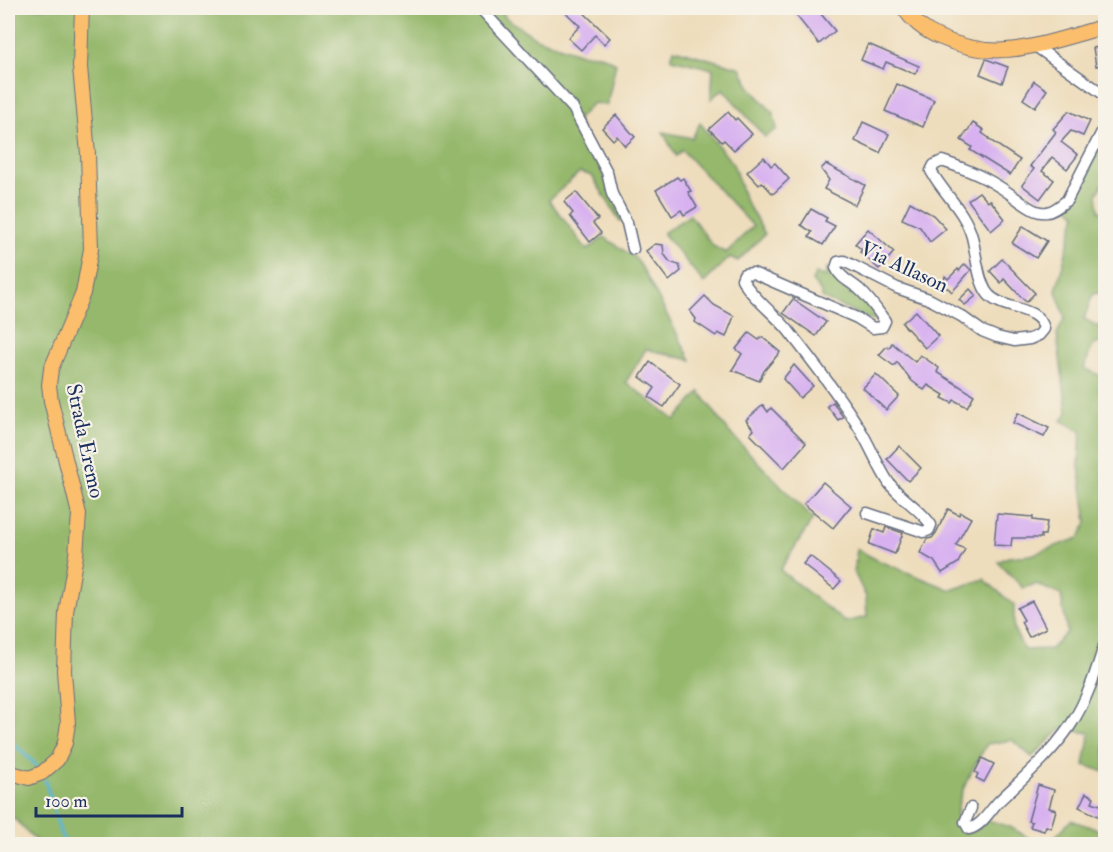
<svg xmlns="http://www.w3.org/2000/svg" width="1113" height="852" viewBox="0 0 1113 852" font-family="'IM FELL Double Pica',serif">
<style>
.forest{fill:#95b86c;stroke:#587465;stroke-width:1.5}
.lines{fill:none;stroke-linecap:round;stroke-linejoin:round}
.stream{stroke:#59b6d7;stroke-width:3}
.building{fill:#d8b2f0}
.minor-casing{stroke:#656c7f;stroke-width:13}
.major-casing{stroke:#656c7f;stroke-width:16}
.minor{stroke:#fff;stroke-width:10}
.major{stroke:#fabe6d;stroke-width:14}
.labels{text-anchor:middle;dominant-baseline:central;stroke-width:4.5;stroke-linejoin:round;paint-order:stroke}
.street-label{font-size:21px;fill:#1b2f5e;stroke:#f7f3e8}
</style>
<rect width="100%" height="100%" fill="#f7f3e8"/>
<filter id="ink" filterUnits="userSpaceOnUse"><feTurbulence type="fractalNoise" baseFrequency=".0167" numOctaves="2"/><feDisplacementMap in="SourceGraphic" scale="12" xChannelSelector="R" yChannelSelector="G"/><feConvolveMatrix kernelMatrix="1 2 1 2 8 2 1 2 1" color-interpolation-filters="sRGB"/></filter>
<filter id="wash" filterUnits="userSpaceOnUse"><feTurbulence type="fractalNoise" baseFrequency=".008" numOctaves="4" result="noise"/><feDisplacementMap in="SourceGraphic" scale="24" xChannelSelector="R" yChannelSelector="G"/><feGaussianBlur stdDeviation="1.35" result="paint"/><feColorMatrix in="noise" values="0 0 0 0 0 0 0 0 0 0 0 0 0 0 0 0 0 1.4 0 .05"/><feComposite in="paint" operator="in"/></filter>
<g filter="url(#wash)">
<rect width="100%" height="100%" fill="#eeddbc"/>
<g class="forest">
<path d="M 8,8 L 500,8 L 506,18 L 536,38 L 581,54 L 600,55 L 616,63 L 607,105 L 593,103 L 577,120 L 604,175 L 623,220 L 620,221 L 592,176 L 580,172 L 549,200 L 587,250 L 604,237 L 635,258 L 641,266 L 691,360 L 646,349 L 626,382 L 675,420 L 700,392 L 729,432 L 813,519 L 780,570 L 845,622 L 867,617 L 866,597 L 854,572 L 857,549 L 877,560 L 951,590 L 984,579 L 1014,605 L 1014,629 L 1024,650 L 1051,649 L 1067,632 L 1061,595 L 1036,584 L 1023,588 L 998,562 L 1008,557 L 1031,555 L 1079,538 L 1087,522 L 1079,466 L 1081,431 L 1062,421 L 1067,412 L 1057,334 L 1065,317 L 1056,291 L 1076,214 L 1069,207 L 1105,134 L 1105,181 L 1097,194 L 1099,211 L 1105,213 L 1105,292 L 1093,294 L 1084,319 L 1099,327 L 1106,327 L 1105,342 L 1093,344 L 1084,368 L 1105,378 L 1105,772 L 1084,765 L 1090,733 L 1061,729 L 1032,757 L 1012,740 L 987,744 C 977,762 949,805 959,826 C 960,829 963,831 965,833 L 976,830 L 988,820 L 1010,827 L 1037,843 L 1053,839 L 1071,820 L 1105,832 L 1105,844 L 39,844 L 14,818 L 8,819 Z"/>
<polygon points="674,49 741,68 749,86 773,113 777,129 765,137 723,89 711,99 713,69 671,59"/>
<polygon points="700,123 733,164 745,200 765,234 738,261 730,257 704,283 663,233 690,215 713,246 726,253 753,226 682,150 676,156 663,132 692,138"/>
<polygon points="827,268 870,307 878,319 872,320 865,317 822,298 821,292 812,281 816,273 825,277"/>
</g>
<g class="lines">
<g class="stream">
<polyline points="8,738 37,766"/>
<polyline points="45,780 61,835 67,844"/>
</g>
</g>
<g id="blocks">
<g class="building">
<polygon points="561,8 579,8 610,38 604,44 595,35 581,50 568,38 580,26"/>
<polygon points="803,8 816,8 835,31 819,44 795,14"/>
<polygon points="868,44 919,66 915,74 886,62 883,69 861,60"/>
<polygon points="1106,46 1106,64 1096,66 1093,48"/>
<polygon points="986,59 1008,67 1002,83 980,74"/>
<polygon points="1034,81 1047,90 1035,107 1023,99"/>
<polygon points="897,84 934,100 923,127 885,111"/>
<polygon points="1069,111 1090,121 1083,136 1071,131 1061,142 1078,155 1067,169 1052,157 1042,171 1054,180 1040,199 1022,185 1034,169 1030,166 1056,132 1053,129"/>
<polygon points="728,112 735,120 737,118 752,134 734,150 724,140 722,142 709,129"/>
<polygon points="616,115 635,137 625,146 617,136 613,140 602,128"/>
<polygon points="863,122 889,134 880,153 855,141"/>
<polygon points="973,123 984,130 982,133 989,138 988,139 1020,160 1010,175 970,150 972,147 961,140"/>
<polygon points="764,157 771,166 775,163 789,179 773,194 762,182 759,185 747,172"/>
<polygon points="826,164 865,185 855,205 824,189 829,180 821,169"/>
<polygon points="677,177 680,180 683,178 691,191 688,192 697,207 684,215 681,210 672,216 656,190"/>
<polygon points="576,192 598,219 593,223 601,233 590,242 570,216 573,213 564,202"/>
<polygon points="979,192 988,202 990,200 1005,219 991,231 968,200"/>
<polygon points="910,202 933,215 946,229 930,242 920,227 902,219"/>
<polygon points="811,209 827,218 825,221 835,226 823,245 809,237 812,232 801,225"/>
<polygon points="1023,226 1047,241 1036,258 1012,243"/>
<polygon points="868,229 894,252 879,269 860,252 862,250 855,244"/>
<polygon points="655,244 663,245 664,254 670,262 679,265 681,271 669,281 646,251"/>
<polygon points="1002,259 1035,293 1026,302 1004,279 1001,283 990,271"/>
<polygon points="965,264 971,270 952,292 948,288 946,288 943,284 945,276 948,279 958,269 959,271"/>
<polygon points="970,289 976,296 965,305 959,300"/>
<polygon points="705,296 714,305 734,316 726,337 718,333 716,336 695,322 696,319 690,311"/>
<polygon points="793,299 826,322 816,336 783,313"/>
<polygon points="916,311 938,336 925,348 902,323"/>
<polygon points="749,333 759,340 762,337 780,352 764,371 759,381 732,370 742,354 736,349"/>
<polygon points="892,343 915,362 920,355 939,368 937,372 974,395 967,407 954,400 952,403 942,398 944,395 928,385 924,390 912,381 897,362 894,366 879,355 887,346 889,348"/>
<polygon points="650,362 680,384 664,407 649,397 655,388 640,377"/>
<polygon points="794,365 813,386 800,398 783,379"/>
<polygon points="876,374 899,396 886,410 863,388"/>
<polygon points="833,402 843,417 838,420 827,406"/>
<polygon points="763,405 768,412 771,408 806,443 784,468 750,434 754,430 746,420"/>
<polygon points="1018,413 1049,428 1044,437 1013,423"/>
<polygon points="899,446 921,468 908,481 887,459"/>
<polygon points="823,482 851,506 833,528 804,504"/>
<polygon points="948,509 959,515 960,512 971,518 956,545 965,549 958,563 942,573 934,561 920,553 927,539 932,538 936,533"/>
<polygon points="997,514 1033,517 1033,520 1047,522 1045,535 1041,535 1041,538 1012,538 1011,546 994,545"/>
<polygon points="886,527 903,533 895,554 869,544 874,529 884,533"/>
<polygon points="810,556 841,581 834,589 803,564"/>
<polygon points="1032,601 1046,628 1029,637 1021,622 1024,620 1017,608"/>
<polygon points="982,758 994,764 984,782 976,778 978,774 975,772"/>
<polygon points="1038,785 1054,790 1049,808 1056,810 1051,828 1046,826 1044,831 1030,827 1032,822 1028,821"/>
<polygon points="1086,793 1094,797 1092,802 1106,807 1106,820 1079,807"/>
</g>
</g>
</g>
<g filter="url(#ink)">
<use href="#blocks" fill-opacity="0" stroke="#656c7f" stroke-width="1.5"/>
<g class="lines">
<g class="minor-casing">
<g id="minor">
<polyline points="480,8 573,108 607,172 612,194 627,223 633,249"/>
<polyline points="1035,46 1106,96"/>
<path d="M 867,513 L 924,532 L 929,530 L 931,525 C 921,509 901,499 889,483 C 877,465 870,445 858,426 C 838,393 812,361 788,330 C 774,313 751,297 742,279 L 744,274 L 753,273 L 857,318 L 873,328 L 882,327 L 885,321 C 878,311 870,299 860,290 C 851,282 841,279 836,268 L 838,262 L 844,261 L 897,288 L 929,299 L 961,316 L 982,331 L 997,337 L 1014,341 L 1030,339 L 1039,335 L 1044,329 C 1039,305 1002,311 988,294 C 978,282 976,252 972,237 C 965,211 944,194 931,171 L 934,165 L 942,161 C 975,172 994,181 1021,202 C 1029,207 1037,214 1047,212 C 1054,211 1061,205 1067,200 L 1106,124"/>
<path d="M 971,808 L 965,822 L 969,829 C 982,826 990,810 999,801 C 1024,777 1050,755 1070,726 C 1087,701 1097,669 1106,640"/>
</g>
</g>
<g class="major-casing">
<g id="major">
<path d="M 904,8 C 912,21 925,31 939,37 C 984,57 1016,52 1061,39 C 1076,35 1091,31 1106,25"/>
<polyline points="8,772 29,778 42,773 57,760 65,743 68,723 64,671 66,612 76,555 79,514 51,401 49,385 51,369 83,293 91,249 88,154 80,67 82,8"/>
</g>
</g>
<use href="#minor" class="minor"/>
<use href="#major" class="major"/>
</g>
</g>
<g class="labels">
<g class="street-label">
<text transform="translate(904 267) rotate(25)">Via Allason</text>
<text transform="translate(85 441) rotate(78)">Strada Eremo</text>
</g>
</g>
<rect width="1113" height="852" fill="none" stroke="#f7f3e8" stroke-width="30"/>
<path d="M36 807v9h146v-9" fill="none" stroke="#1b2f5e" stroke-width="3"/>
<text x="45" y="807" font-size="18" fill="#1b2f5e" stroke="#f7f3e8" stroke-width="4.5" paint-order="stroke">100 m</text>
</svg>
